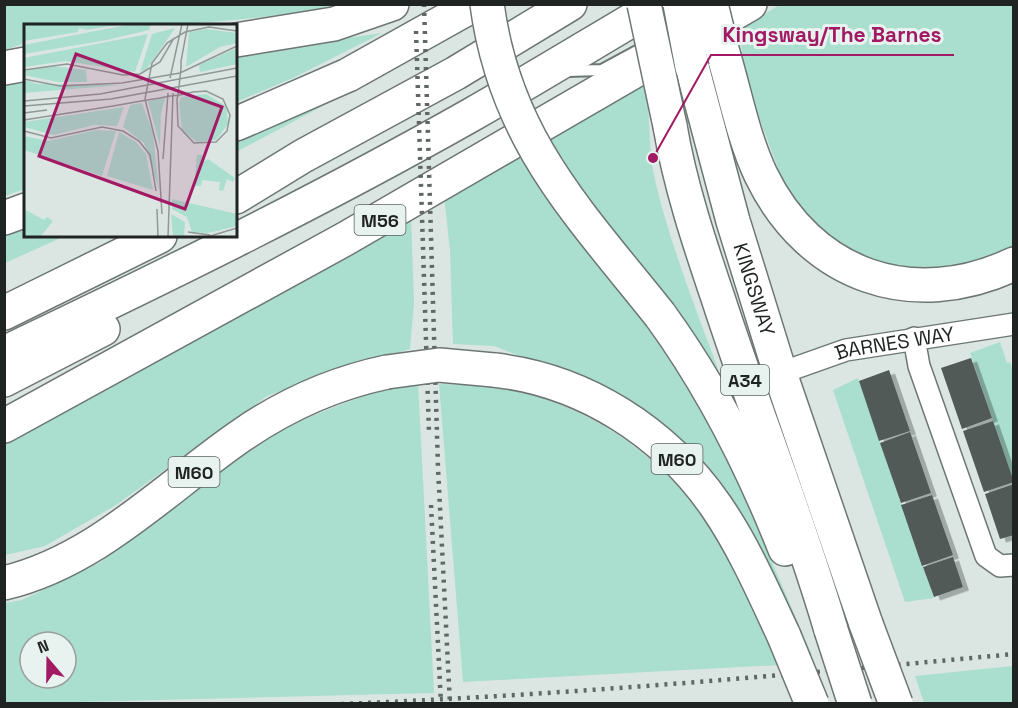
<svg xmlns="http://www.w3.org/2000/svg" width="1018" height="708" viewBox="0 0 1018 708" font-family="'Space Grotesk',sans-serif">
<style>
.green{fill:#aadece;fill-rule:evenodd}
.building{fill:#515a57;filter:url(#shadow)}
.lines{fill:none;stroke-linecap:round;stroke-linejoin:round}
.lane-casing{stroke:#6d7673;stroke-width:14}
.street-casing{stroke:#6d7673;stroke-width:24}
.highway-casing{stroke:#6d7673;stroke-width:36}
.lane{stroke:#fff;stroke-width:10}
.street{stroke:#fff;stroke-width:21}
.highway{stroke:#fff;stroke-width:33}
.rail{stroke:#606765;stroke-width:4.5;stroke-dasharray:3 6;stroke-linecap:butt}
.highway-bridge-casing{stroke:#6d7673;stroke-width:36;stroke-linecap:butt}
.highway-bridge{stroke:#fff;stroke-width:33}
.labels{text-anchor:middle;dominant-baseline:central;stroke-width:6;stroke-linejoin:round;paint-order:stroke}
.shield{fill:#e8f3ef;stroke:#5b6160;stroke-width:1.5}
.shield-label{font-size:18px;font-weight:bold;fill:#1f2322}
.street-label{font-size:20px;fill:#1f2322;stroke:#e8f3ef}
.inset-road{fill:none;stroke:#909895;stroke-width:1.5}
.view{fill:#a21964;fill-opacity:0.15;stroke:#a21964;stroke-width:3}
.inset-edge{fill:none;stroke:#1f2322;stroke-width:3}
.leader{fill:none;stroke:#a21964;stroke-width:2}
.callout-dot{fill:#a21964;stroke:#e8f3ef;stroke-width:2}
.callout-label{font-size:21px;text-anchor:middle;font-weight:bold;fill:#a21964;stroke:#e8f3ef;stroke-width:6;stroke-linejoin:round;paint-order:stroke}
</style>
<defs>
<filter id="shadow"><feDropShadow dx="6" dy="3.5" stdDeviation="0" flood-color="#0004"/></filter>
</defs>
<rect width="100%" height="100%" fill="#dbe6e2"/>
<g class="green">
<path d="M 5,4 L 337,4 L 337,5 C 230,27 134,26 26,26 L 25,43 L 5,50 Z"/>
<polygon points="779,5 1013,5 1013,249 969,265 912,271 877,262 831,240 802,209 782,179 744,77 740,30"/>
<polygon points="382,33 293,78 236,102 236,55"/>
<path d="M 645,75 C 651,110 647,145 655,180 C 671,248 698,314 722,380 L 591,203 L 559,157 L 547,132 Z"/>
<polygon points="25,78 25,189 5,196 4,81"/>
<polygon points="353,90 236,152 236,137"/>
<polygon points="516,154 543,183 686,376 727,458 812,655 804,657 726,497 571,376 494,346 453,344 450,251 444,195"/>
<polygon points="411,217 414,304 410,349 314,379 267,396 116,505 45,546 5,555 4,440"/>
<polygon points="25,218 26,236 65,236 5,263 4,225"/>
<polygon points="1000,342 1007,363 1010,362 1013,371 1013,480 970,353"/>
<polygon points="858,378 934,598 905,602 833,390"/>
<path d="M 418,382 L 434,693 L 5,704 L 5,603 L 22,600 L 101,562 L 155,514 L 291,424 L 394,384 ZM 30,642 L 66,642 L 66,678 L 30,678 Z"/>
<path d="M 439,384 C 460,385 482,385 503,388 C 599,406 680,469 727,553 C 747,589 762,628 780,665 L 463,682 Z"/>
<polygon points="1013,666 1013,703 924,703 915,676"/>
</g>
<g class="building">
<polygon points="971,358 992,418 962,429 941,368"/>
<polygon points="889,370 910,431 879,441 859,381"/>
<polygon points="993,421 1014,482 984,492 963,431"/>
<polygon points="910,432 931,493 901,503 880,443"/>
<polygon points="1014,484 1014,535 1000,539 985,494"/>
<polygon points="932,495 953,555 922,566 901,505"/>
<polygon points="953,557 963,587 934,597 923,567"/>
</g>
<g class="lines">
<g class="lane-casing">
<polyline id="lane" points="567,71 602,70 639,50"/>
</g>
<g class="street-casing">
<g id="street">
<polyline points="914,338 919,366 986,556 1000,566 1014,565"/>
<path id="s1" d="M 781,373 L 846,350 L 1014,324"/>
</g>
</g>
<g class="highway-casing">
<g id="highway">
<polyline points="236,40 334,24 392,4"/>
<path d="M 723,53 C 735,93 743,137 761,175 C 810,276 912,312 1014,264"/>
<path id="s2" d="M 692,67 L 733,221 L 782,379 L 866,624"/>
<polyline points="4,68 26,64"/>
<polyline points="236,124 348,75 475,4"/>
<path d="M 670,126 C 680,185 699,242 718,298 C 754,409 798,518 831,630"/>
<polyline points="236,197 303,156 456,73 570,4"/>
<polyline points="4,218 26,210"/>
<polyline points="4,313 160,236"/>
<path d="M 660,315 C 711,385 753,468 785,549"/>
<path d="M 4,353 C 162,278 319,201 471,115 C 534,79 596,41 659,4"/>
<path d="M 494,370 C 584,380 665,432 716,506 C 743,545 764,593 784,636"/>
<polyline points="4,380 103,329"/>
<polyline points="4,426 345,239 750,4"/>
<path d="M 4,583 C 97,561 166,487 242,435 C 287,404 335,383 387,372"/>
</g>
</g>
<use href="#lane" class="lane"/>
<use href="#street" class="street"/>
<use href="#highway" class="highway"/>
<g class="rail">
<polyline points="424,4 438,468 450,704"/>
<polyline points="416,31 429,433"/>
<polyline points="431,505 441,704"/>
<path d="M 341,704 C 566,695 790,675 1014,654"/>
</g>
<g class="highway-bridge-casing">
<g id="highway-bridge">
<path d="M 487,4 C 505,140 579,213 660,315"/>
<polyline points="644,4 670,126"/>
<polyline points="680,4 692,67"/>
<polyline points="711,4 723,53"/>
<polyline points="387,372 439,365 494,370"/>
<polyline points="866,624 896,704"/>
<polyline points="831,630 855,704"/>
<polyline points="784,636 812,704"/>
</g>
</g>
<use href="#highway-bridge" class="highway-bridge"/>
</g>
<g class="labels">
<g class="shield">
<rect x="354.5" y="205" width="51" height="30" rx="4.5"/>
<rect x="721" y="365" width="48" height="30" rx="4.5"/>
<rect x="651.5" y="444" width="51" height="30" rx="4.5"/>
<rect x="168.5" y="457" width="51" height="30" rx="4.5"/>
</g>
<g class="shield-label">
<text x="380" y="220">M56</text>
<text x="745" y="380">A34</text>
<text x="677" y="459">M60</text>
<text x="194" y="472">M60</text>
</g>
<g class="street-label">
<text stroke="none"><textPath href="#s2" startOffset="231">KINGSWAY</textPath></text>
<text stroke="none"><textPath href="#s1" startOffset="118">BARNES WAY</textPath></text>
</g>
</g>
<g transform="translate(24 24)">
<rect width="213" height="213" fill="#dbe6e2"/>
<path d="M 0,0 L 98,0 L 63,6 L 55,4 L 54,8 L 0,17 ZM 107,0 L 127,0 L 125,6 L 83,16 L 0,30 L 0,21 ZM 151,4 L 123,45 L 116,48 L 128,10 ZM 182,5 L 213,9 L 213,19 L 196,23 L 162,43 L 165,8 ZM 124,10 L 111,48 L 41,37 L 0,43 L 0,34 ZM 213,24 L 213,40 L 176,48 L 175,41 ZM 28,42 L 62,46 L 63,58 L 34,58 L 0,51 L 0,47 ZM 0,56 L 14,60 L 98,61 L 0,69 ZM 182,70 L 202,82 L 204,100 L 192,116 L 173,118 L 158,106 L 155,80 L 157,73 ZM 141,74 L 137,90 L 136,122 L 124,77 ZM 118,79 L 129,109 L 135,166 L 120,119 L 99,103 L 106,81 ZM 100,83 L 93,102 L 70,101 L 30,111 L 0,103 L 0,98 ZM 72,106 L 92,107 L 78,152 L 0,126 L 0,112 L 24,117 ZM 95,108 L 112,118 L 122,130 L 129,166 L 83,152 ZM 173,131 L 178,131 L 179,138 L 184,135 L 211,154 L 209,158 L 203,155 L 199,167 L 195,166 L 196,158 L 178,156 L 177,162 L 170,162 ZM 148,175 L 213,190 L 213,202 L 184,209 L 168,208 L 163,193 L 148,185 ZM 0,185 L 20,196 L 23,193 L 29,197 L 17,212 L 0,213 ZM 147,190 L 161,198 L 160,213 L 149,211 Z" fill="#aadece"/>
<path class="inset-road" d="M 0,46 L 43,40 L 99,51 L 116,50 L 136,38 L 150,14M 146,54 L 158,0M 0,55 L 36,62 L 98,59 L 156,49 L 213,22M 0,77 L 76,70 L 213,44M 0,82 L 87,75 L 213,52M 0,89 L 23,86M 0,96 L 89,82 L 123,76 L 136,74 L 146,72 L 156,71 L 169,68 L 182,67 L 199,75 L 206,91 L 203,107 L 192,118 L 170,119 L 154,102 L 153,75 L 154,72 L 157,44 L 157,37 L 164,0M 0,107 L 27,114 L 78,103 L 99,107 L 115,117 L 126,131 L 132,167M 139,135 L 144,69M 133,185 L 134,213M 138,190 L 134,127 L 121,75 L 128,39 L 143,19 L 161,8 L 185,3 L 213,7M 164,208 L 186,211M 144,213 L 149,69M 183,213 L 213,204"/>
<path class="view" d="M 52,30 L 198,83 L 161,185 L 15,132 Z"/>
<rect width="213" height="213" class="inset-edge"/>
</g>
<path class="leader" d="M653 158L711 55H954"/>
<circle class="callout-dot" cx="653" cy="158" r="6"/>
<g class="callout-label">
<text x="832" y="42">Kingsway/The Barnes</text>
</g>
<rect width="1018" height="708" fill="none" stroke="#1f2322" stroke-width="12"/>
<g transform="translate(48 660) rotate(340)"><circle r="28" fill="#e8f3ef" stroke="#98a09d" stroke-width="1.5"/>
<path d="M0-4.5L10 22L0 15L-10 22Z" fill="#a21964"/>
<text y="-9" font-size="16" font-weight="bold" text-anchor="middle" fill="#1f2322">N</text>
</g>
</svg>
